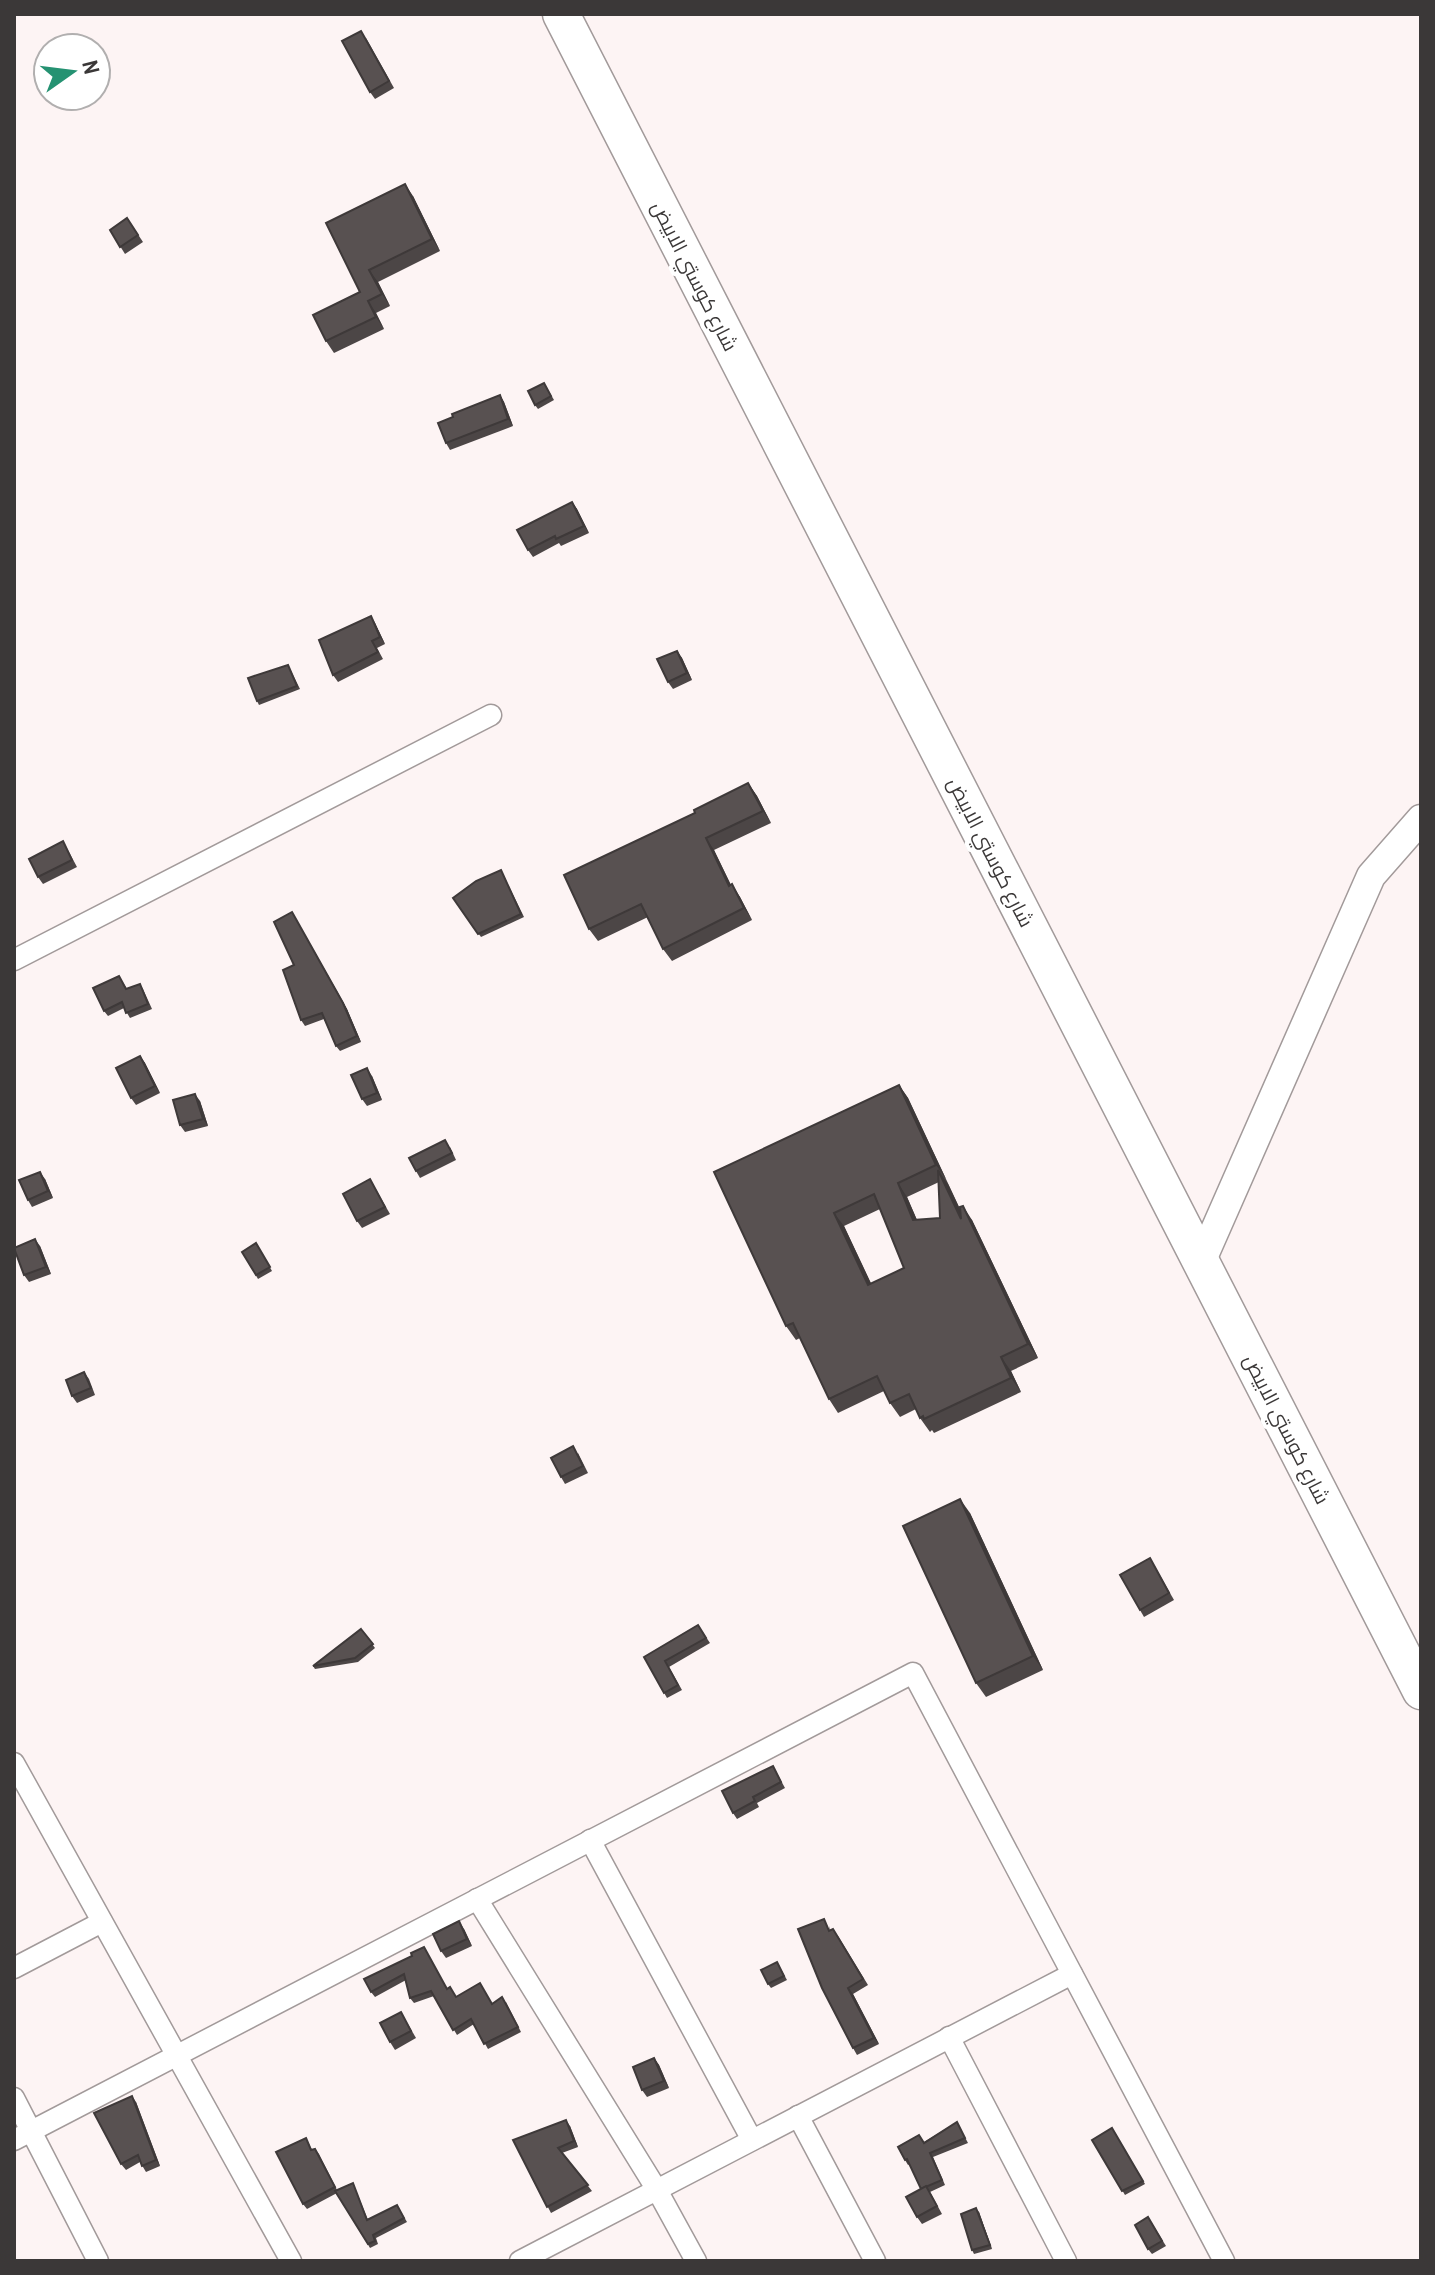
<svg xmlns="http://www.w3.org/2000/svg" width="1435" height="2275" viewBox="0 0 1435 2275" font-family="'Archivo Narrow',Cairo,sans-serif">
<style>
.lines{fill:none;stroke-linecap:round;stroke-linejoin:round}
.street-casing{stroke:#a29a9a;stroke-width:23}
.secondary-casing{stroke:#a29a9a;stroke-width:31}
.highway-casing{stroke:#a29a9a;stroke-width:39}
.street{stroke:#fff;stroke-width:20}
.secondary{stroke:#fff;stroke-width:28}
.highway{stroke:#fff;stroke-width:36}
.wall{fill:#4c4646;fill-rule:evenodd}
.shaded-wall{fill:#3e3939}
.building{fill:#585151;stroke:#3e3939;stroke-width:2;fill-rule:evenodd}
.labels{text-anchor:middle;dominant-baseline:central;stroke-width:8;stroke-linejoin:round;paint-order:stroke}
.street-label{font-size:20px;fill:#3b3838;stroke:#fff}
</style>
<rect width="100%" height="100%" fill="#fdf4f4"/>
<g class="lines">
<g class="street-casing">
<g id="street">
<polyline points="14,960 491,715"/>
<polyline points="14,1763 291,2261"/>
<polyline points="590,1840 752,2140"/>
<polyline points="477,1899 657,2190 696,2261"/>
<polyline points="14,1968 102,1922"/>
<polyline points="949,2037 1066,2261"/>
<polyline points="14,2098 98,2261"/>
<polyline points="798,2116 875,2261"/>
<polyline points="14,2140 913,1673 1224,2261"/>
<polyline points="520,2261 1072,1974"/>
</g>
</g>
<g class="secondary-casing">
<polyline id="secondary" points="1201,1262 1371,876 1421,819"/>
</g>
<g class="highway-casing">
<polyline id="highway" points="561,14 1421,1691"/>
</g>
<use href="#street" class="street"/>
<use href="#secondary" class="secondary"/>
<use href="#highway" class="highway"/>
</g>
<g class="wall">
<polygon points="366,38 394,88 375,99 370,92"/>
<polygon points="413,196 440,251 378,282 390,306 376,313 384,329 334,353 326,341 360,292 326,223"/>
<polygon points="127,218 143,242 125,254 110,230"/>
<polygon points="544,383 554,400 538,409 535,405"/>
<polygon points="500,395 504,402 513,426 450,450 446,443 453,417"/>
<polygon points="572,502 577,509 589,533 561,546 559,543 533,557 528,550"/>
<polygon points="371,616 375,623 385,644 377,648 383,659 338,682 333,675"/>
<polygon points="677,651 682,658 692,680 673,689 668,682"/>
<polygon points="290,669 300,689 259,705 257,701"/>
<polygon points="748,783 757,796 771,823 714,850 731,885 740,897 752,920 672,961 663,949 648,917 598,941 589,929 695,813"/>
<polygon points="63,841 77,867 43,884 38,877"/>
<polygon points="501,870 524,917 481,937 453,898"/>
<polygon points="292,912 347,1009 361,1042 340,1051 336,1046 324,1019 305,1026 301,1020 294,965"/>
<polygon points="119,976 127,989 140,984 143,989 152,1009 130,1018 124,1008 108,1016 104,1011"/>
<polygon points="140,1056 145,1063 160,1093 136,1105 131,1098"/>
<polygon points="372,1076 382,1100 367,1106 362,1099"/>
<path d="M 899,1085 L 908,1098 L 961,1211 L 972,1220 L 1038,1358 L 1011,1371 L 1021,1392 L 934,1433 L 932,1430 L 930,1432 L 920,1418 L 916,1409 L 900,1417 L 890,1403 L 884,1391 L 838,1413 L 829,1399 L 800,1338 L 796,1340 L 786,1326 L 714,1172 ZM 939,1182 L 940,1218 L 917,1220 L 907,1197 ZM 880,1209 L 904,1268 L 871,1284 L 844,1226 Z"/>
<polygon points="200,1101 208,1126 185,1132 180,1125"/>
<polygon points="450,1147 456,1160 420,1178 416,1171"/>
<polygon points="45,1179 53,1198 32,1207 28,1200"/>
<polygon points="370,1179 390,1214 362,1228 357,1221"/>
<polygon points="256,1243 272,1271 258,1279 242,1252"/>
<polygon points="40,1246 51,1274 29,1282 24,1275"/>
<polygon points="84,1372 89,1379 95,1395 77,1403 72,1396"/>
<polygon points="578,1453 588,1473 565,1484 561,1477"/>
<polygon points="970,1513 1043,1670 986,1697 976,1683"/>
<polygon points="1150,1558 1174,1600 1144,1617 1140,1610"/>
<polygon points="698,1625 710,1643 669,1667 682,1690 667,1698 644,1657"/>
<polygon points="361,1629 375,1648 358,1662 315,1669 313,1666"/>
<polygon points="773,1766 785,1788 757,1803 759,1807 737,1819 733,1813"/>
<polygon points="829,1926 831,1931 838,1936 868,1985 853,1994 879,2044 857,2055 853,2048"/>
<polygon points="464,1929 472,1946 446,1958 441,1951"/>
<polygon points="427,1952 447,1989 456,1996 492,2003 506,2002 521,2032 488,2049 474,2024 457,2035 434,1996 414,2003 410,1998 406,1980 375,1997 371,1992"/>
<polygon points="777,1962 787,1980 771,1988 768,1984"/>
<polygon points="405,2019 416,2038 395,2050 390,2042"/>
<polygon points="654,2058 659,2065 669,2088 647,2097 642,2090"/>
<polygon points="136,2102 160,2166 146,2172 140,2162 126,2170 121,2164"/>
<polygon points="957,2122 968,2143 933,2157 945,2185 930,2192 942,2214 922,2224 917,2217 921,2189 910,2164 908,2165 905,2160 924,2142"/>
<polygon points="570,2126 578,2147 562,2153 592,2191 551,2213 513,2140"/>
<polygon points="1112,2128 1145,2184 1125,2195 1092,2140"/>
<polygon points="306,2138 312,2150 315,2149 319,2154 337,2190 353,2183 368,2220 397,2205 407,2222 376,2238 378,2244 370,2248 337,2193 307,2209 303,2204"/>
<polygon points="979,2212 992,2249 974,2254 972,2250"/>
<polygon points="1148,2217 1166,2246 1152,2254 1148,2249"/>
</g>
<g class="shaded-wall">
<polygon points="405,184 413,196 440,251 432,239"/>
<polygon points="369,270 378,282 390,306 382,294"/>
<polygon points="368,301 376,313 384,329 376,317"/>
<polygon points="500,395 504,402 513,426 508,419"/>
<polygon points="572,502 577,509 589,533 584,526"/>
<polygon points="371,616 375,623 385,644 380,637"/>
<polygon points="677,651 682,658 692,680 687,673"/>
<polygon points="748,783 757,796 771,823 763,811"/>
<polygon points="706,838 714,850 737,898 729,886"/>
<polygon points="732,884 740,897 752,920 744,908"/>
<polygon points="292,912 347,1009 361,1042 357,1036"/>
<polygon points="140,1056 145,1063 160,1093 155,1086"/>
<polygon points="367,1068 372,1076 382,1100 377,1093"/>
<polygon points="899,1085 908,1098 946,1179 936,1165"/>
<polygon points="195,1094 200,1101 208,1126 203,1119"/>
<polygon points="938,1170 948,1184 971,1233 961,1219"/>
<polygon points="40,1172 45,1179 53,1198 48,1191"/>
<polygon points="898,1183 907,1197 923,1234 913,1220"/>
<polygon points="963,1206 972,1220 1038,1358 1028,1344"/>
<polygon points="834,1213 844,1226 878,1298 868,1285"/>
<polygon points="35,1239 40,1246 51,1274 46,1267"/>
<polygon points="1001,1357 1011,1371 1021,1392 1011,1378"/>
<polygon points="960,1499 970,1513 1043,1670 1033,1656"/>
<polygon points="459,1921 464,1929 472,1946 467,1939"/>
<polygon points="848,1988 853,1994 879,2044 874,2038"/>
<polygon points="654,2058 659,2065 669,2088 664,2081"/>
<polygon points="132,2096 136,2102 160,2166 156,2160"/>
<polygon points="566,2120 570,2126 578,2147 574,2141"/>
<polygon points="976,2208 979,2212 992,2249 990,2245"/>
</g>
<g class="building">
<polygon points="361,31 389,81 370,92 342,41"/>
<polygon points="405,184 432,239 369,270 382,294 368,301 376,317 326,341 313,315 360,292 326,223"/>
<polygon points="127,218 138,235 120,247 110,230"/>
<polygon points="544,383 551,396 535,405 528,391"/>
<polygon points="500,395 508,419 446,443 438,423 453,417 452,414"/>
<polygon points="572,502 584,526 556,539 555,536 528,550 517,530"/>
<polygon points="371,616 380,637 372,641 378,652 333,675 319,640"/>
<polygon points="677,651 687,673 668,682 657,659"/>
<polygon points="288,665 297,686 257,701 248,678"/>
<polygon points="748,783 763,811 706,838 729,886 732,884 744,908 663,949 641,904 589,929 564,875 695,813 694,810"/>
<polygon points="63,841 72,860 38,877 29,859"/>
<polygon points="501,870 521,914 478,934 453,898 476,881"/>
<polygon points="292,912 343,1003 357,1036 336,1046 322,1013 301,1020 283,970 294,965 274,922"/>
<polygon points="119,976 126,989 140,984 148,1004 126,1013 122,1002 104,1011 93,988"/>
<polygon points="140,1056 155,1086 131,1098 116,1068"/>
<polygon points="367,1068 377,1093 362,1099 351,1075"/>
<path d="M 899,1085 L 936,1165 L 898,1183 L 913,1220 L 940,1218 L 938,1170 L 961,1219 L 960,1207 L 963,1206 L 1028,1344 L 1001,1357 L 1011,1378 L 924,1419 L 923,1416 L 920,1418 L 909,1394 L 890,1403 L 877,1376 L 829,1399 L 793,1323 L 786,1326 L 714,1172 ZM 874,1194 L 904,1268 L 868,1285 L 834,1213 Z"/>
<polygon points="195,1094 203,1119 180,1125 173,1100"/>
<polygon points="445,1140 452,1153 416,1171 409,1158"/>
<polygon points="40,1172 48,1191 28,1200 19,1180"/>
<polygon points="370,1179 385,1207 357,1221 343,1194"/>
<polygon points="35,1239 46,1267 24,1275 14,1248"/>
<polygon points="256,1243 270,1267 256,1275 242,1252"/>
<polygon points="84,1372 91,1388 72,1396 66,1380"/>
<polygon points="573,1446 583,1466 561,1477 551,1458"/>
<polygon points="960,1499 1033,1656 976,1683 903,1526"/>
<polygon points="1150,1558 1169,1593 1140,1610 1120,1575"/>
<polygon points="698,1625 706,1638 665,1661 678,1685 664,1693 644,1657"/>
<polygon points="361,1629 373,1644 355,1658 313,1666"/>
<polygon points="773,1766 781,1782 753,1797 755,1801 733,1813 722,1791"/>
<polygon points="824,1919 829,1931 833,1929 863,1979 848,1988 874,2038 853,2048 822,1988 798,1929"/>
<polygon points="459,1921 467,1939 441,1951 433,1934"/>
<polygon points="424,1947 447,1989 450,1987 456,1997 480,1983 492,2004 502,1997 518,2027 484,2044 471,2019 453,2030 431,1991 410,1998 404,1974 371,1992 364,1979 412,1956 411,1953"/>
<polygon points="777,1962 784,1976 768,1984 761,1970"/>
<polygon points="401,2012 411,2031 390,2042 380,2023"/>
<polygon points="654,2058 664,2081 642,2090 633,2067"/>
<polygon points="132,2096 156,2160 142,2166 138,2155 121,2164 94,2113"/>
<polygon points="566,2120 574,2141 558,2148 588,2185 547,2207 513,2140"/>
<polygon points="957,2122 965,2138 930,2153 942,2180 921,2189 907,2159 905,2160 898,2147 919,2135 924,2143"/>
<polygon points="1112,2128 1143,2181 1122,2191 1092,2140"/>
<polygon points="306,2138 311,2150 315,2149 335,2187 303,2204 276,2152"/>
<polygon points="353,2183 367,2220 397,2205 404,2218 373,2235 375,2241 368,2244 335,2191"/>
<polygon points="926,2186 937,2206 917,2217 906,2197"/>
<polygon points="976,2208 990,2245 972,2250 961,2214"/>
<polygon points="1148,2217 1162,2241 1148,2249 1135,2225"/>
</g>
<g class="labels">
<g class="street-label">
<text transform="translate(695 276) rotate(63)">شارع كوستي الابيض</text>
<text transform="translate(991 852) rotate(63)">شارع كوستي الابيض</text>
<text transform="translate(1287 1429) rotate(63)">شارع كوستي الابيض</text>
</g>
</g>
<rect width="1435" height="2275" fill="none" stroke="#3b3838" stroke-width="32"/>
<g transform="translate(72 72) rotate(76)"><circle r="38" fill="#ffffff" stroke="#b1afaf" stroke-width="2"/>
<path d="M0-6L14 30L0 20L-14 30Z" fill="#259272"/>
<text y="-12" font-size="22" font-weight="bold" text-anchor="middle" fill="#3b3838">N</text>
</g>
</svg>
